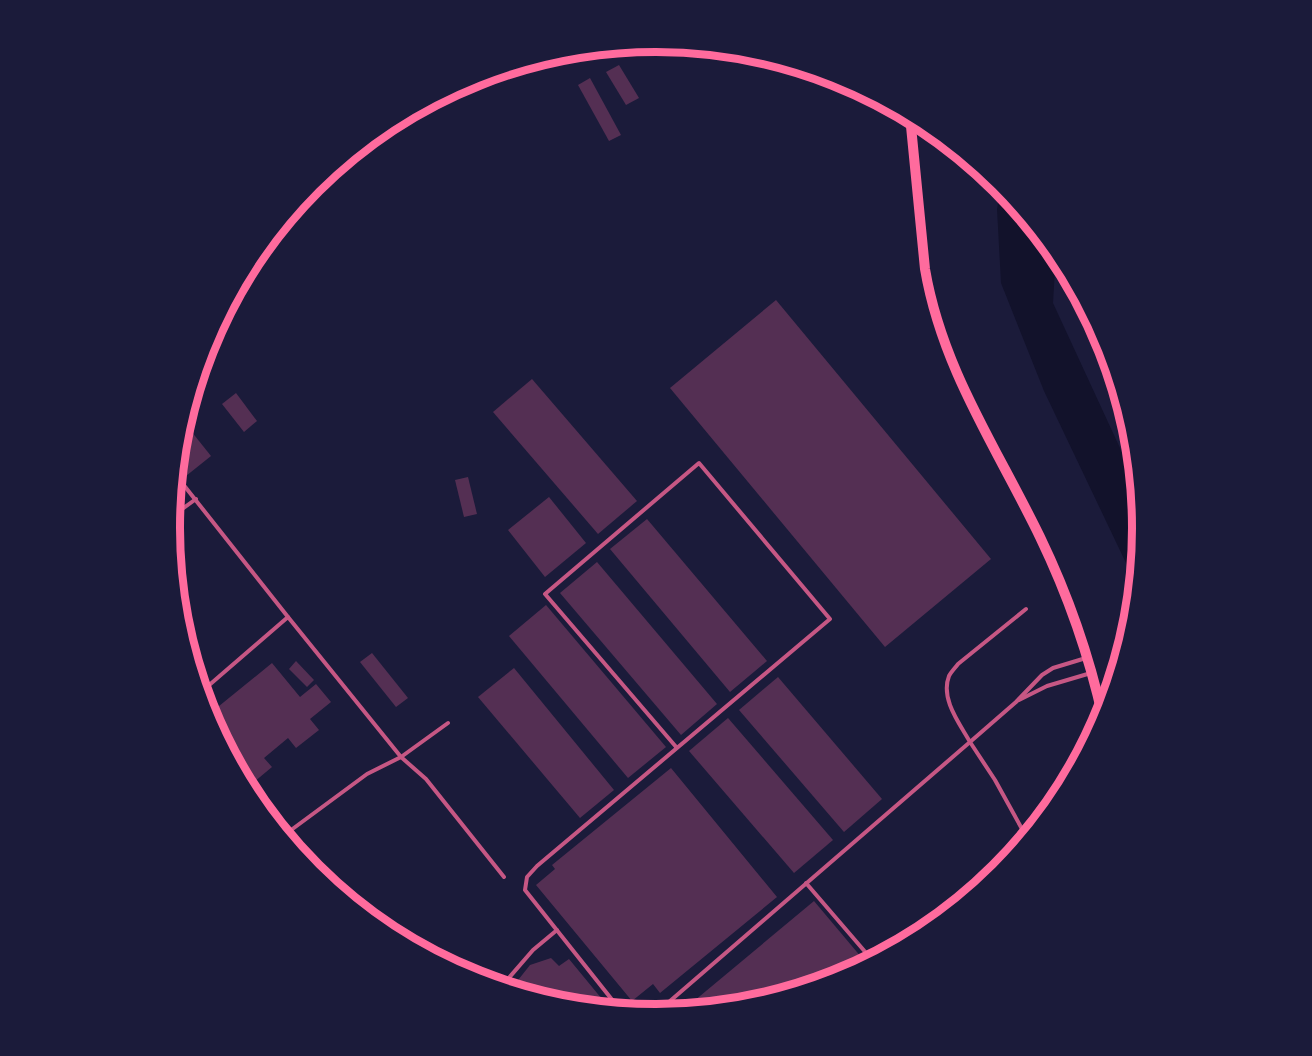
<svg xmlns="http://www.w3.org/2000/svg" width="1312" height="1056" viewBox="0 0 1312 1056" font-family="'Fira Sans',sans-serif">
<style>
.water{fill:#12122b}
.building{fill:#542f53}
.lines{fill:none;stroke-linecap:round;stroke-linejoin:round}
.service{stroke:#c65784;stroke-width:4}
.secondary{stroke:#ff6b9d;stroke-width:10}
.rim{fill:none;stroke:#ff6b9d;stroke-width:8}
</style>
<rect width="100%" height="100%" fill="#1b1b3a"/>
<polygon class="water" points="1001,186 1056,253 1053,303 1138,487 1142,528 1136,584 1044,391 1001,283 997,209"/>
<g class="building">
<polygon points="619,65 639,98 626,105 606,72"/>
<polygon points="590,78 621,135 609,141 578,85"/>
<polygon points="776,300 991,559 885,647 670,388"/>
<polygon points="532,379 637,501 598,534 493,412"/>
<polygon points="236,393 257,421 244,432 222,404"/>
<polygon points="183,421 211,456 186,476 176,464 179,433"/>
<polygon points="468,477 477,514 464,517 455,480"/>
<polygon points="549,497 586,543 545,577 508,530"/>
<polygon points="647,519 767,661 730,692 610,549"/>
<polygon points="597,562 717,704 681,735 560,593"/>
<polygon points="546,605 666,747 628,778 509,636"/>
<polygon points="372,653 408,698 396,707 360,662"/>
<polygon points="296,661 314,680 307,687 289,669"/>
<polygon points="272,663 300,697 316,684 331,702 310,719 319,730 296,748 288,738 264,758 272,767 247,788 208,715"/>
<polygon points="514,668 614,790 580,818 478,697"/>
<polygon points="778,677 882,799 844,832 739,710"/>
<polygon points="728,718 833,840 794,873 689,751"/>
<polygon points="671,768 777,897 660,993 653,984 632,1001 536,885 555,869 552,865"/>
<polygon points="814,901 867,964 842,977 750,1005 682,1011"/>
<polygon points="551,958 559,966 569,959 611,1010 561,1005 511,989 530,965"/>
</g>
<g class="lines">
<g class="service">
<polyline points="175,474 288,617"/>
<polyline points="171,517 196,499"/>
<polyline points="200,693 288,617 401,757 426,779 504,877"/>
<polyline points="1019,700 1047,686 1091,673"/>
<polyline points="283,836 367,774 401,757 448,723"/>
<polyline points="1027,838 995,780 970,742 1016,702 1042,675 1053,668 1086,658"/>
<polyline points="806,883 873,961"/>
<polyline points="501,987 533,950 557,930"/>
<polyline points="621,1011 525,890 527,877 537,866 830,619 699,463 545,594 677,748"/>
<path d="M 655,1014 L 970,742 C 960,724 940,699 949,676 C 951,672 955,668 958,664 L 1026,609"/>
</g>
<path class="secondary" d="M 910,116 L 925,269 C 942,369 997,448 1040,537 C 1068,595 1089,655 1103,718"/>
</g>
<path d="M0 0H1312V1056H0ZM180 528a476 476 0 1 1 952 0a476 476 0 1 1-952 0Z" fill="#1b1b3a" fill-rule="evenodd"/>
<path class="rim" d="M180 528a476 476 0 1 1 952 0a476 476 0 1 1-952 0Z"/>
</svg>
